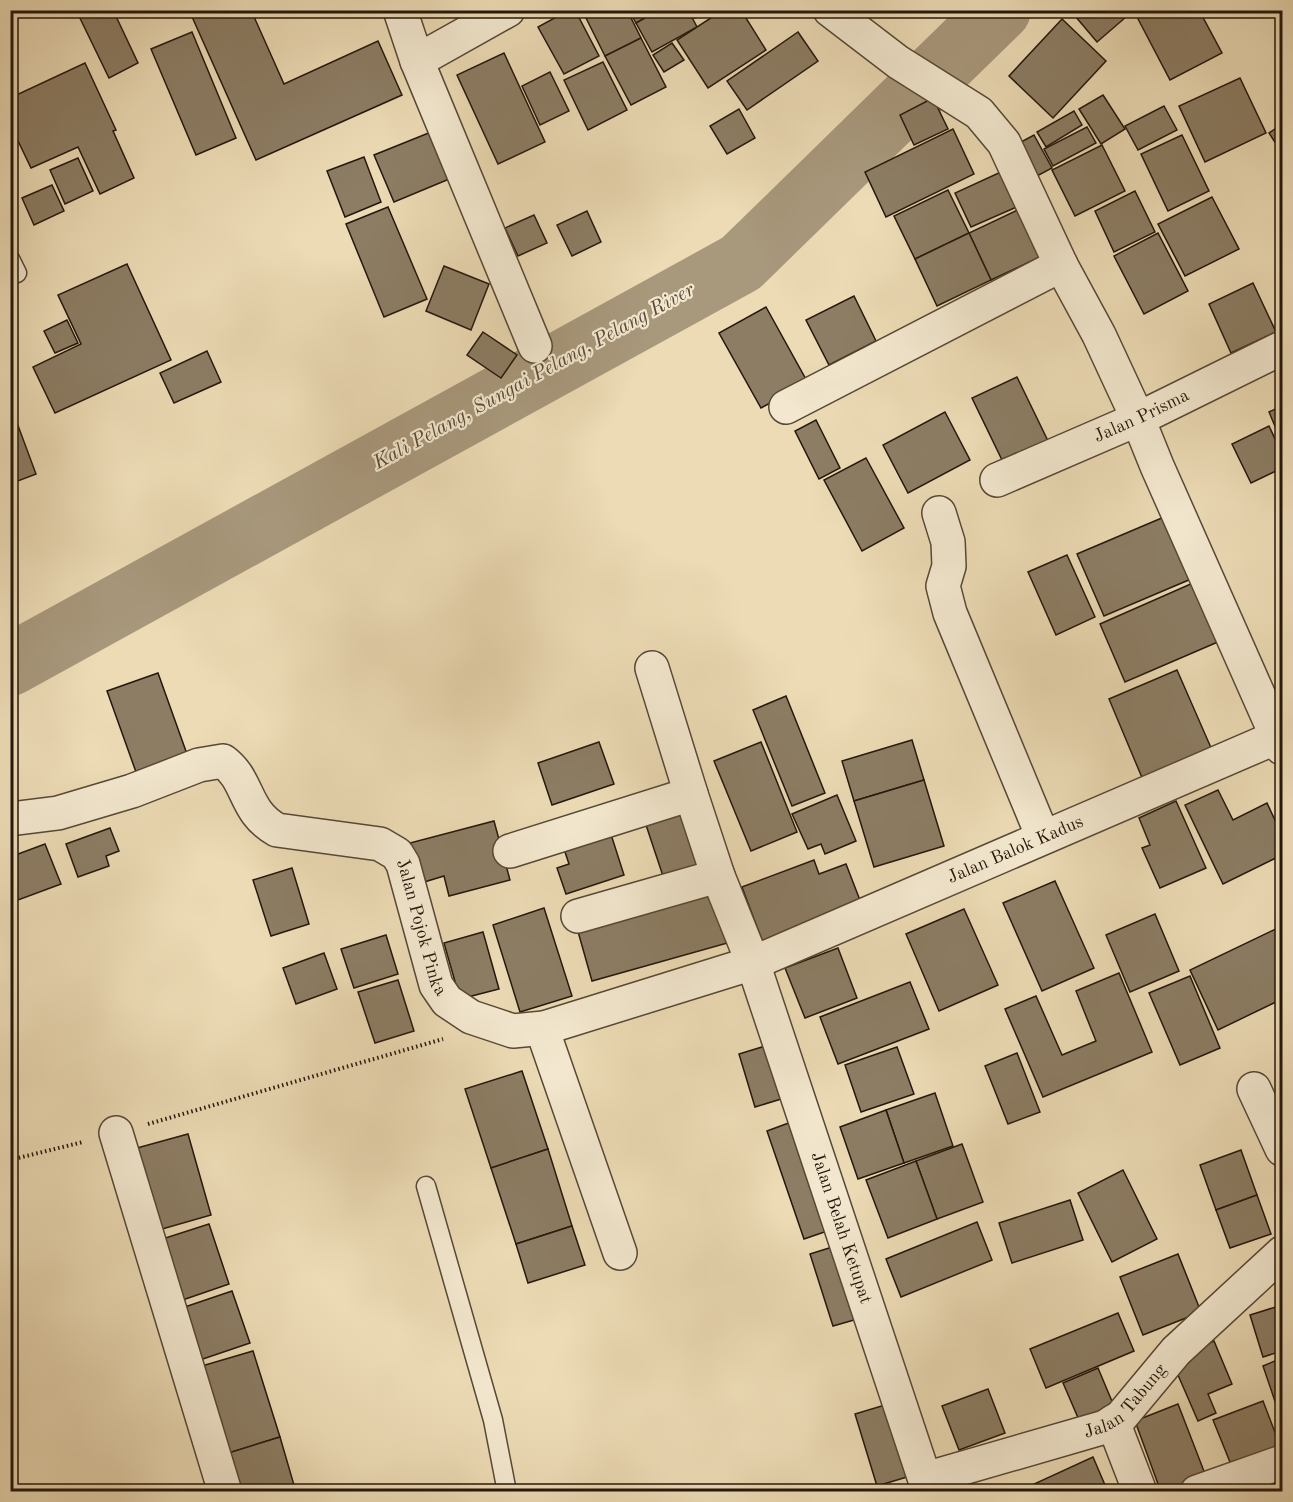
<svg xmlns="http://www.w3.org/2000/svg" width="1293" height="1502" viewBox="0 0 1293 1502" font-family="'Old Standard TT',serif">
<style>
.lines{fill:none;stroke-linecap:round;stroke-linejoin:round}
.river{stroke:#a8987c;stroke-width:62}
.building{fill:#8c7d64;stroke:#24170c;stroke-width:1.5}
.lane-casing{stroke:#564836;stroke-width:21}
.street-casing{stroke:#564836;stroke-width:36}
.path{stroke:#24170c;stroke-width:4;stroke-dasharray:1.5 3;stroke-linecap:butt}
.lane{stroke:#f3e8cf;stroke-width:18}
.street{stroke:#f3e8cf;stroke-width:33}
.labels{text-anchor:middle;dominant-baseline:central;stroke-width:4.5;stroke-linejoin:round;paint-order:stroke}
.street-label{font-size:18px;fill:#24170c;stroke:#f3e8cf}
.water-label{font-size:20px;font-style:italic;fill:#594b39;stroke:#f3e8cf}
</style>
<rect width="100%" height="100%" fill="#ecdbb5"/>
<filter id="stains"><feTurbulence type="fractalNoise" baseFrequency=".00333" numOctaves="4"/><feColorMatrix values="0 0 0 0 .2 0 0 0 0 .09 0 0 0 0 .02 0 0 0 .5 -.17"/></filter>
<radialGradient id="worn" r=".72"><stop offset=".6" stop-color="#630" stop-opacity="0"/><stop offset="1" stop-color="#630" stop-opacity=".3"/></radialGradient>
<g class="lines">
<polyline class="river" points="10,665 741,263 1000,10"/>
</g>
<g class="building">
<polygon points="76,10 113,10 138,63 109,78"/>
<polygon points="189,10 251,10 284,84 378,41 402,95 256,160"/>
<polygon points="569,10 575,10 599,56 564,74 538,27"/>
<polygon points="582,10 627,10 641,38 605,56"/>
<polygon points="629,10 659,10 636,23"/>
<polygon points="659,10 688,10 697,27 652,52 636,23"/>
<polygon points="691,10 704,10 705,13 695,18"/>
<polygon points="723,10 741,10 766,50 708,88 677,40"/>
<polygon points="1085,10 1121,10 1126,17 1097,42 1076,17"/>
<polygon points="1145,10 1199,10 1222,53 1170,80 1136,15"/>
<polygon points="1062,19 1106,61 1053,118 1009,76"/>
<polygon points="192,32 236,138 196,155 151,49"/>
<polygon points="798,32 818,61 747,110 727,81"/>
<polygon points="641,38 666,87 631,105 605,56"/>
<polygon points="672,43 684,60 664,72 653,55"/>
<polygon points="504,53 545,142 498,164 457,75"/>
<polygon points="603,62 627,110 588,130 564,80"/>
<polygon points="85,63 116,130 113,131 134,178 100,194 78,147 31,168 10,124 10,98"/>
<polygon points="550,72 569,111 540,125 522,86"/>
<polygon points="1240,78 1266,133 1205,162 1179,106"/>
<polygon points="1103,95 1125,129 1101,144 1079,109"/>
<polygon points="933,98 948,129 914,145 900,115"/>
<polygon points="1164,106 1177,130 1138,150 1125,126"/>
<polygon points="739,109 755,138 727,154 710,126"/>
<polygon points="1074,111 1082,125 1046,147 1037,132"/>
<polygon points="1282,124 1282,153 1269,133"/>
<polygon points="1087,127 1096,143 1053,166 1044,149"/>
<polygon points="953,129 974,174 886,217 865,172"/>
<polygon points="436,130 454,177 394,202 374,155"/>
<polygon points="1034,135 1052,168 1037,176 1019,143"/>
<polygon points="1182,135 1209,191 1168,211 1141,154"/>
<polygon points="1102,145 1125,191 1075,216 1052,170"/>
<polygon points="364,157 381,202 345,217 327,171"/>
<polygon points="78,158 93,191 65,204 50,170"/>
<polygon points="1003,171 1019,206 971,227 955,193"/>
<polygon points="52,185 64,211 34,225 22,198"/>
<polygon points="948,190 969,233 915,259 894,216"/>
<polygon points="1135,191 1155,232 1114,252 1095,211"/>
<polygon points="1212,197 1239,249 1185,276 1158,224"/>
<polygon points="388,207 427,299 384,317 346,224"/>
<polygon points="1022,208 1044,255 991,280 969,233"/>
<polygon points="587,211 601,242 572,256 557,225"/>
<polygon points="534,215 547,243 518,256 505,228"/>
<polygon points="969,233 991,280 937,306 915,259"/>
<polygon points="1158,233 1188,291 1144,314 1114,256"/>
<polygon points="127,264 171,360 55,413 33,367 81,344 58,295"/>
<polygon points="444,266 489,284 471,330 426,311"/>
<polygon points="1253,283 1276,332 1231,353 1209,304"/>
<polygon points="854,296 876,341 829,365 806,320"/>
<polygon points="766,307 808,383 761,408 719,333"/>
<polygon points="67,320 78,343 55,353 44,331"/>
<polygon points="483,332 517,355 501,378 467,355"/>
<polygon points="207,351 221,382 174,403 160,373"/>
<polygon points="1017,377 1048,441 1003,462 972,398"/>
<polygon points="10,404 36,474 10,484"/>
<polygon points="1282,406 1282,443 1269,412"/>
<polygon points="945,412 970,460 908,493 883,445"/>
<polygon points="816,420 840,468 819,479 795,431"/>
<polygon points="1269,426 1282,454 1282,468 1251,483 1232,444"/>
<polygon points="866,458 904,528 862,551 824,480"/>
<polygon points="1164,517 1191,579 1104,616 1077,554"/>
<polygon points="1067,555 1095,617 1056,635 1028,572"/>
<polygon points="1202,579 1227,638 1125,682 1100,624"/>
<polygon points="1177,670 1212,750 1143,780 1109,699"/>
<polygon points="158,673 187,754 136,772 107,691"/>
<polygon points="786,696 825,793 792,806 753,710"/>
<polygon points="912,740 924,780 854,801 842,761"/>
<polygon points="599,742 614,784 552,805 538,763"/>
<polygon points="761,742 797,832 751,851 714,761"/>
<polygon points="924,780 944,846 874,867 854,801"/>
<polygon points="1218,790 1233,820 1267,803 1282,835 1282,855 1223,884 1185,805"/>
<polygon points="837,795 856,841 825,854 821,844 808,849 792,814"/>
<polygon points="1176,801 1206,868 1160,888 1142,848 1150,845 1139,818"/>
<polygon points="681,810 701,869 665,882 645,822"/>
<polygon points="494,821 510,880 449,896 444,876 421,883 410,843"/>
<polygon points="608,825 624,875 566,894 557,868 569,864 561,840"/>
<polygon points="110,828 119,851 106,856 109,866 78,877 66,844"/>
<polygon points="45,844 61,884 10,903 10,857"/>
<polygon points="814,860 819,874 846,864 863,908 764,946 742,887"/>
<polygon points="292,868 309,924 271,936 253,880"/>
<polygon points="1055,881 1094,968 1042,991 1003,903"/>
<polygon points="719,885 738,940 592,981 577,928"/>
<polygon points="544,908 572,996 520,1012 493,925"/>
<polygon points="964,909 998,985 939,1011 906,934"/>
<polygon points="1155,914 1179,971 1130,992 1106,935"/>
<polygon points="1282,926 1282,999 1218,1030 1190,970"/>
<polygon points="483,932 499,989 460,999 444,943"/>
<polygon points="386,935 398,974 354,988 341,949"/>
<polygon points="838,948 857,998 805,1018 785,968"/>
<polygon points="324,953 337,989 296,1004 283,968"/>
<polygon points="1119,973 1152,1052 1043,1097 1005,1009 1036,996 1062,1055 1096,1041 1076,991"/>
<polygon points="1190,976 1220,1048 1180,1065 1149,993"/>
<polygon points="398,980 414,1031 375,1043 358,992"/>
<polygon points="910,982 929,1029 838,1064 820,1017"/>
<polygon points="775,1043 791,1096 755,1107 739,1054"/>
<polygon points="897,1047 914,1094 861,1112 845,1065"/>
<polygon points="1017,1053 1040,1112 1008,1124 985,1066"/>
<polygon points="522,1071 548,1149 491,1168 465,1089"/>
<polygon points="935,1093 953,1146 904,1163 886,1110"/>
<polygon points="886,1110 904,1163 858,1179 840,1127"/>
<polygon points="802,1118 839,1227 804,1239 767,1131"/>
<polygon points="188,1134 211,1215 148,1233 126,1151"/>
<polygon points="962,1144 983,1202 937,1219 916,1161"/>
<polygon points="548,1149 572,1226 516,1244 491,1168"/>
<polygon points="1241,1150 1257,1195 1216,1210 1200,1165"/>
<polygon points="916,1161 937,1219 888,1238 866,1180"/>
<polygon points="1123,1170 1157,1239 1112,1262 1078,1193"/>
<polygon points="1257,1195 1271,1234 1230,1248 1216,1210"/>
<polygon points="1070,1200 1083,1240 1012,1263 999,1223"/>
<polygon points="977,1222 992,1260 901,1297 886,1259"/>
<polygon points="209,1224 229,1284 171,1304 150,1243"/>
<polygon points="572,1226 585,1265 528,1283 516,1244"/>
<polygon points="845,1243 868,1316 833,1326 810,1254"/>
<polygon points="1178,1254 1201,1312 1143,1335 1120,1277"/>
<polygon points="232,1291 250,1343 191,1363 173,1311"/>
<polygon points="1282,1305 1282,1351 1263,1357 1250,1315"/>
<polygon points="1118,1313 1134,1351 1046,1388 1030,1349"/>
<polygon points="1214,1341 1232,1384 1208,1394 1216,1413 1198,1421 1171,1359"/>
<polygon points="253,1351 280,1437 222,1455 195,1368"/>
<polygon points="1282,1358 1282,1422 1263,1366"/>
<polygon points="1098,1368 1114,1406 1079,1420 1063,1383"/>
<polygon points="988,1389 1005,1433 959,1450 942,1406"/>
<polygon points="1263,1401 1281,1448 1232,1467 1213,1420"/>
<polygon points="895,1402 917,1474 877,1486 855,1414"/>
<polygon points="1178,1404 1207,1479 1172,1492 1161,1492 1135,1421"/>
<polygon points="280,1437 296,1492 233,1492 222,1455"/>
<polygon points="1093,1457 1108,1492 1038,1492 1034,1484"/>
<polygon points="1282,1475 1282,1492 1276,1492 1272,1478"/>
<polygon points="1263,1484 1265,1492 1242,1492"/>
</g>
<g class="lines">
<g class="lane-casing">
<g id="lane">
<polyline points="10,259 17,273"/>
<polyline points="426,1186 493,1420 507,1492"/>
</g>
</g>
<g class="street-casing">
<g id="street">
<polyline points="400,10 417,61 508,10"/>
<polyline points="830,10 898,62 979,113 1004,143 1061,265 1099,335 1138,419 1157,466 1282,748"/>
<polyline points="417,61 535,346"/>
<polyline points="786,407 1061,265"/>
<path id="s1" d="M 997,480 L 1138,419 L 1282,348"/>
<polyline points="939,513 948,542 949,566 943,586 950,613 1043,837"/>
<path id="s2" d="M 652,668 L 691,794 L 718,876 L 753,963 L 929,1492"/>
<path id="s3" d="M 10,819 L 58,813 L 132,791 L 199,765 L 223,761 C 250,781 243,811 277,830 L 380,844 L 397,854 L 403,864 L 436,985 L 447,1001 L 471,1017 L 513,1031 L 544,1028 L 753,963 L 1277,737"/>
<polyline points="510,851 691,794"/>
<polyline points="578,916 718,876"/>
<polyline points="544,1028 546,1040 620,1253"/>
<polyline points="1254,1089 1282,1149"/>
<polyline points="116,1133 225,1492"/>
<polyline points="1113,1422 1140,1492"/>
<path id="s4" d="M 925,1479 L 1105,1427 L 1121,1417 L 1176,1351 L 1282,1253"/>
<polyline points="1197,1492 1282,1462"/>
</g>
</g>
<g class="path">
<polyline points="148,1124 443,1039"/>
<polyline points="10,1160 83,1142"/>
</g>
<use href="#lane" class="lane"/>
<use href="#street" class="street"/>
</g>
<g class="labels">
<g class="street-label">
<text stroke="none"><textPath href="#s1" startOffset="158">Jalan Prisma</textPath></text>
<text stroke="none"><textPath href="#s3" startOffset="1200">Jalan Balok Kadus</textPath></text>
<text stroke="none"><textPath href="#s3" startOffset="512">Jalan Pojok Pinka</textPath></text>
<text stroke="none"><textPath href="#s2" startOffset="591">Jalan Belah Ketupat</textPath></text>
<text stroke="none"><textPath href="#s4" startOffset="219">Jalan Tabung</textPath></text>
</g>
<g class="water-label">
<text transform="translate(534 377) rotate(-29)">Kali Pelang, Sungai Pelang, Pelang River</text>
</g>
</g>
<rect width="1293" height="1502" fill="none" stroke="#ecdbb5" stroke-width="36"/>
<rect x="12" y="12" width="1269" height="1478" fill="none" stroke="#24170c" stroke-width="3"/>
<rect x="18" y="18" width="1257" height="1466" fill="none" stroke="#24170c" stroke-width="1.5"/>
<rect width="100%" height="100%" filter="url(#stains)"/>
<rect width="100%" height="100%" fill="url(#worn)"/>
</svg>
